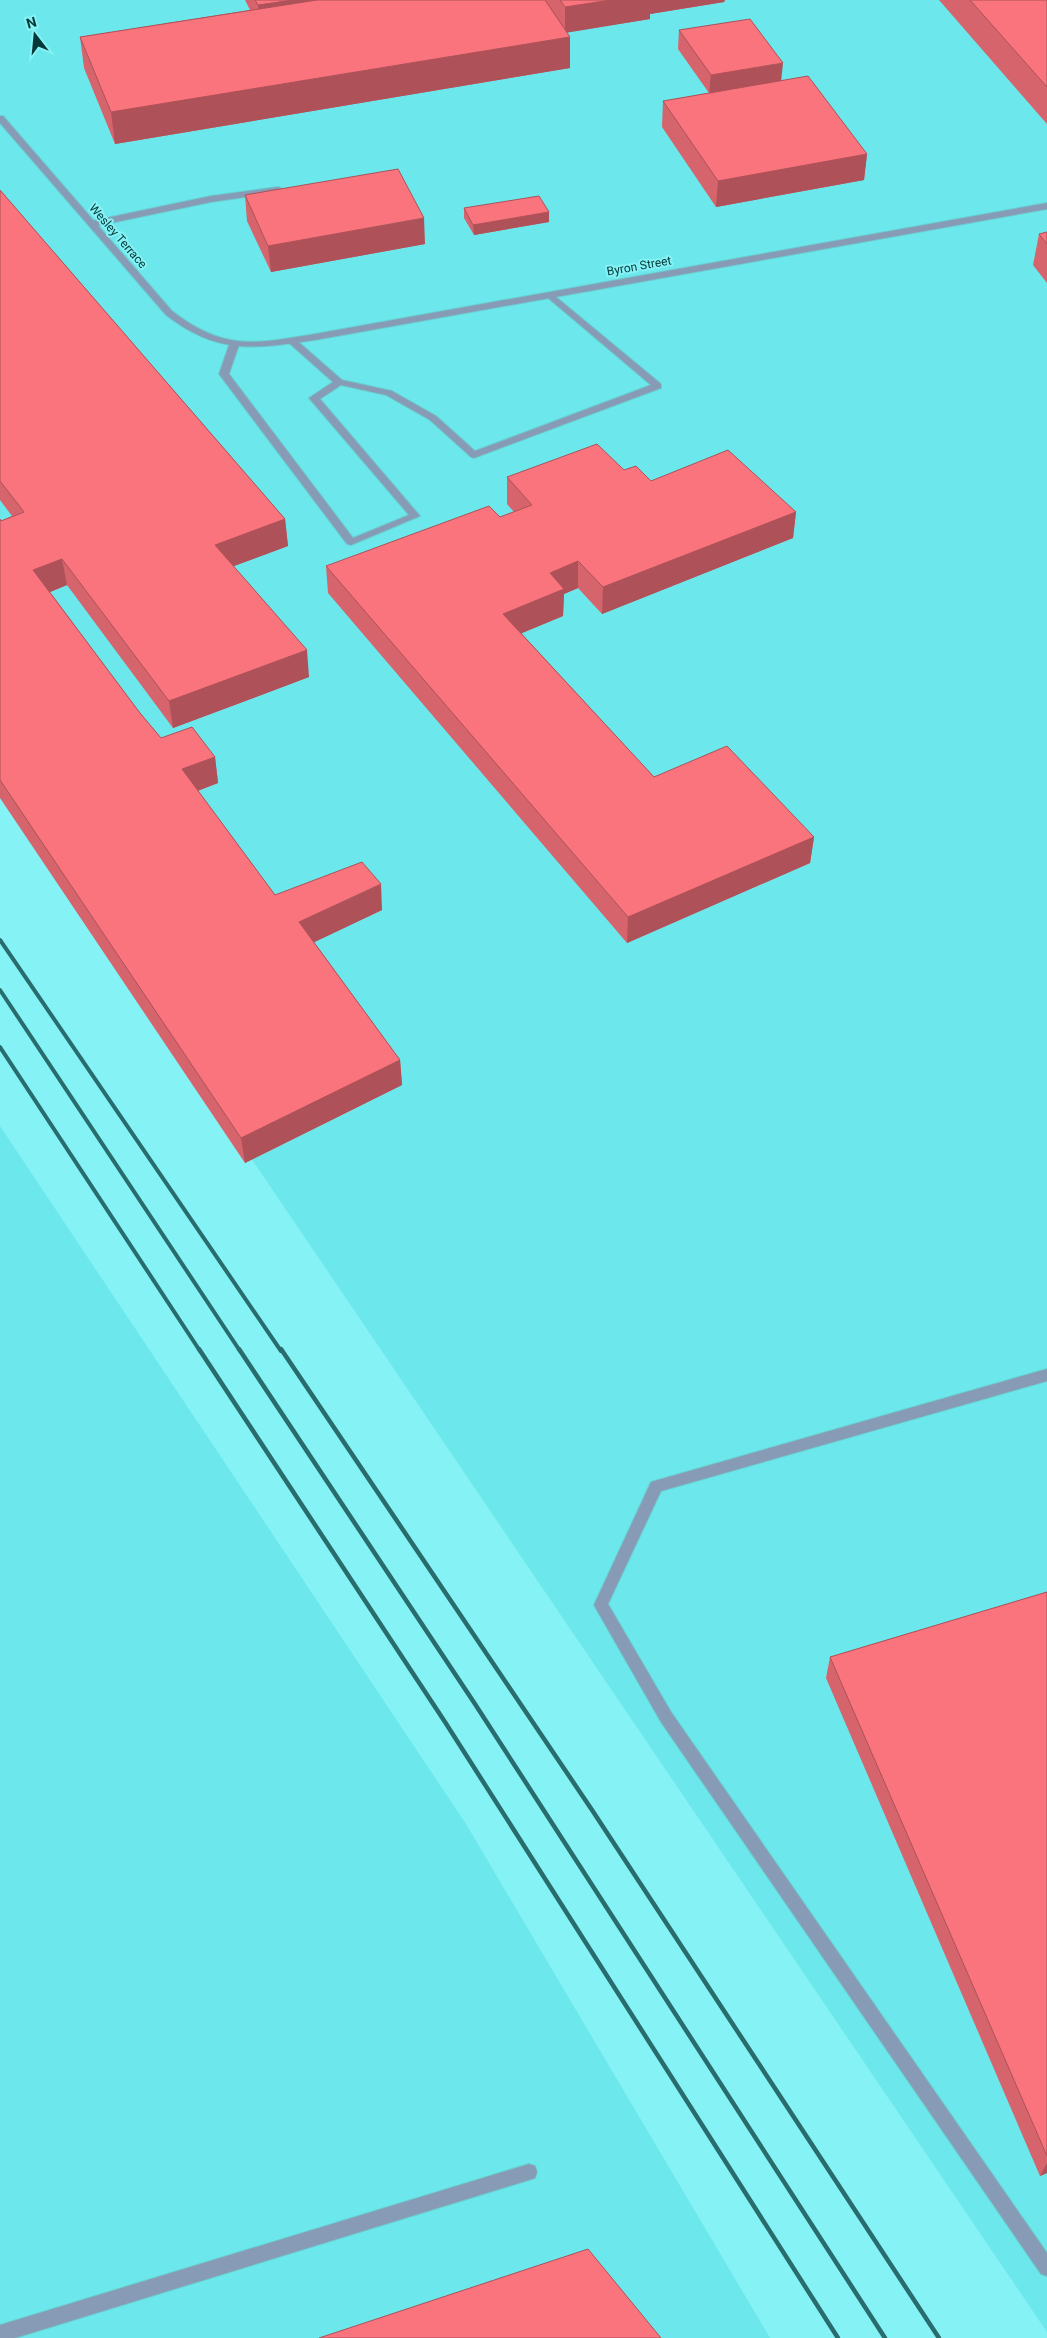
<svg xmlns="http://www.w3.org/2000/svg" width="1047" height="2338" viewBox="0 0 1047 2338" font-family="Roboto,sans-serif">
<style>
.built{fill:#6ce7eb}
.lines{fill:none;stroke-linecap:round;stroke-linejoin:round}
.lane-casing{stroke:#6bcdcf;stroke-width:2}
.street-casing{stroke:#6bcdcf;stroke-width:2}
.lane{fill:#889bb6;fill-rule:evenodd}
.street{fill:#889bb6;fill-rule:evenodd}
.rail-far1{stroke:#286c6e;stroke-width:4}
.rail{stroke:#286c6e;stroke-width:4.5}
.wall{fill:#d6646c}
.shaded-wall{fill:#ae5158}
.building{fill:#f9747d;stroke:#ae5158}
.labels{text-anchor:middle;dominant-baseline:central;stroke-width:4;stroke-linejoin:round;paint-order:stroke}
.far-street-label{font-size:12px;fill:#033738;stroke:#85f2f5}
</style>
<rect width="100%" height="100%" fill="#85f2f5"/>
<g class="built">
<polygon points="0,0 1047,0 1047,2332 0,788"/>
<polygon points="0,1126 466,1824 770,2338 0,2338"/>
</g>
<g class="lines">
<g class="lane-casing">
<g id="lane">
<polygon points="278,187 281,188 281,192 211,202 92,227 88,224 92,221 211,196"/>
<polygon points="550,292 661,384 661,388 474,458 471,457 430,420 386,395 341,385 320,399 420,516 351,545 347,544 219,374 229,345 234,342 237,343 239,345 229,374 353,538 409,515 309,398 333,382 289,343 289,339 295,339 342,380 392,391 436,416 475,451 651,385 547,297 545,295"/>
<polygon points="1047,1369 1047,1381 661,1491 608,1604 671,1712 1047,2253 1047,2276 1041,2274 661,1722 594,1605 651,1482"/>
<polygon points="529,2164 535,2166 537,2172 535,2178 529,2180 15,2338 0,2338 0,2325"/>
</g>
</g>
<g class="street-casing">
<path id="street" d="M 0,116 L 3,116 L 172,311 C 224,351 254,344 315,334 L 1047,203 L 1047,209 L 315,340 C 253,349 218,355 166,315 L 0,123 Z"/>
</g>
<use href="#lane" class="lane"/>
<use href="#street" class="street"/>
<g class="rail-far1">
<polyline points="0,940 281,1351"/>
<polyline points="0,990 240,1351"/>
<polyline points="0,1047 200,1351"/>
</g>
<g class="rail">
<polyline points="199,1349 445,1722 838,2338"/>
<polyline points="239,1349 475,1704 885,2338"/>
<polyline points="281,1349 592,1810 939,2338"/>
</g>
</g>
<g class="wall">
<polygon points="245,0 725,0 724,2 650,14 650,19 567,32 570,68 115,144 84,68 80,37 250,10"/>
<polygon points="939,0 1047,0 1047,124"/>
<polygon points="679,30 782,81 867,154 864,180 716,207 662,127 663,101 709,93 678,49"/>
<polygon points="0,190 285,519 288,546 233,566 309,677 173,728 67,585 50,592 140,713 161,738 215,757 218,783 198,791 275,895 382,910 314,942 400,1060 402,1085 245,1163 0,798 0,519 1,521 12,516 0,500"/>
<polygon points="245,195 425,244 271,272 247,221"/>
<polygon points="464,208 549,212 549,222 474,235 464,218"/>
<polygon points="1047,232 1047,283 1033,265 1039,234"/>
<polygon points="624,470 651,481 796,512 793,538 602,614 578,588 564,594 563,616 521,633 654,777 814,837 810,863 627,943 328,593 326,566 500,517 514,512 507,504 507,477"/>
<polygon points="1047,1592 1047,2173 1040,2176 826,1678 830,1657"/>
</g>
<g class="shaded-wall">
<polygon points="293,0 373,0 260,31 258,5"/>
<polygon points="611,0 725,0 724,2 650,14 650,19 565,33 565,7"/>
<polygon points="570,37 570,68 115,144 111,112"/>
<polygon points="783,63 781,82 709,94 711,75"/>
<polygon points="867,154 864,180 716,207 718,181"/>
<polygon points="549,212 549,222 474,235 473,225"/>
<polygon points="424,218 425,244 271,272 268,246"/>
<polygon points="796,512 793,538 602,614 603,587"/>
<polygon points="285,519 288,546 218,572 215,545"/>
<polygon points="62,559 67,585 38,597 33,570"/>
<polygon points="578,561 578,588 564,594 563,616 503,641 503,614 550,573"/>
<polygon points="307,650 309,677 173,728 169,701"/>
<polygon points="215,757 218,783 186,795 182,769"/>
<polygon points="814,837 810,863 627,943 628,917"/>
<polygon points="381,884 382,910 302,948 299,922"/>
<polygon points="400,1060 402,1085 245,1163 241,1138"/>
<polygon points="1047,2163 1047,2173 1040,2176"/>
</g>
<g class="building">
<polygon points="255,0 293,0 258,5"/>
<polygon points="317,0 545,0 570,37 111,112 80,37"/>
<polygon points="560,0 611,0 565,7"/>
<polygon points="970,0 1047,0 1047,87"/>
<polygon points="750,19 783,63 711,75 679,30"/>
<polygon points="808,76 867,154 718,181 663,101"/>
<polygon points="398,169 424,218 268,246 245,195"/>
<polygon points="0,190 285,519 215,545 307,650 169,701 62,559 33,570 140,713 161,738 192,727 215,757 182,769 275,895 362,862 381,884 299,922 400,1060 241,1138 0,780 0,519 1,521 24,512 0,481"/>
<polygon points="539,196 549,212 473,225 464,208"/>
<polygon points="1047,232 1047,244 1039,234"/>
<polygon points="597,444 624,470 636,466 651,481 728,450 796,512 603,587 578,561 550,573 564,589 503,614 654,777 727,746 814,837 628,917 326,566 489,506 500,517 532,505 507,477"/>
<polygon points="1047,1592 1047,2156 830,1657"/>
<polygon points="588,2249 661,2338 319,2338"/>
</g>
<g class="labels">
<g class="far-street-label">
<text transform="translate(118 236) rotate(49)">Wesley Terrace</text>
<text transform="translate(639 266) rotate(-10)">Byron Street</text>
</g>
</g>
<g transform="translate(35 35) rotate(344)" stroke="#85f2f5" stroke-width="4" paint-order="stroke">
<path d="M0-4L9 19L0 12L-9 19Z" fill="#033738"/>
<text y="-8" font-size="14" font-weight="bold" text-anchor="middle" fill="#033738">N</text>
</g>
</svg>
